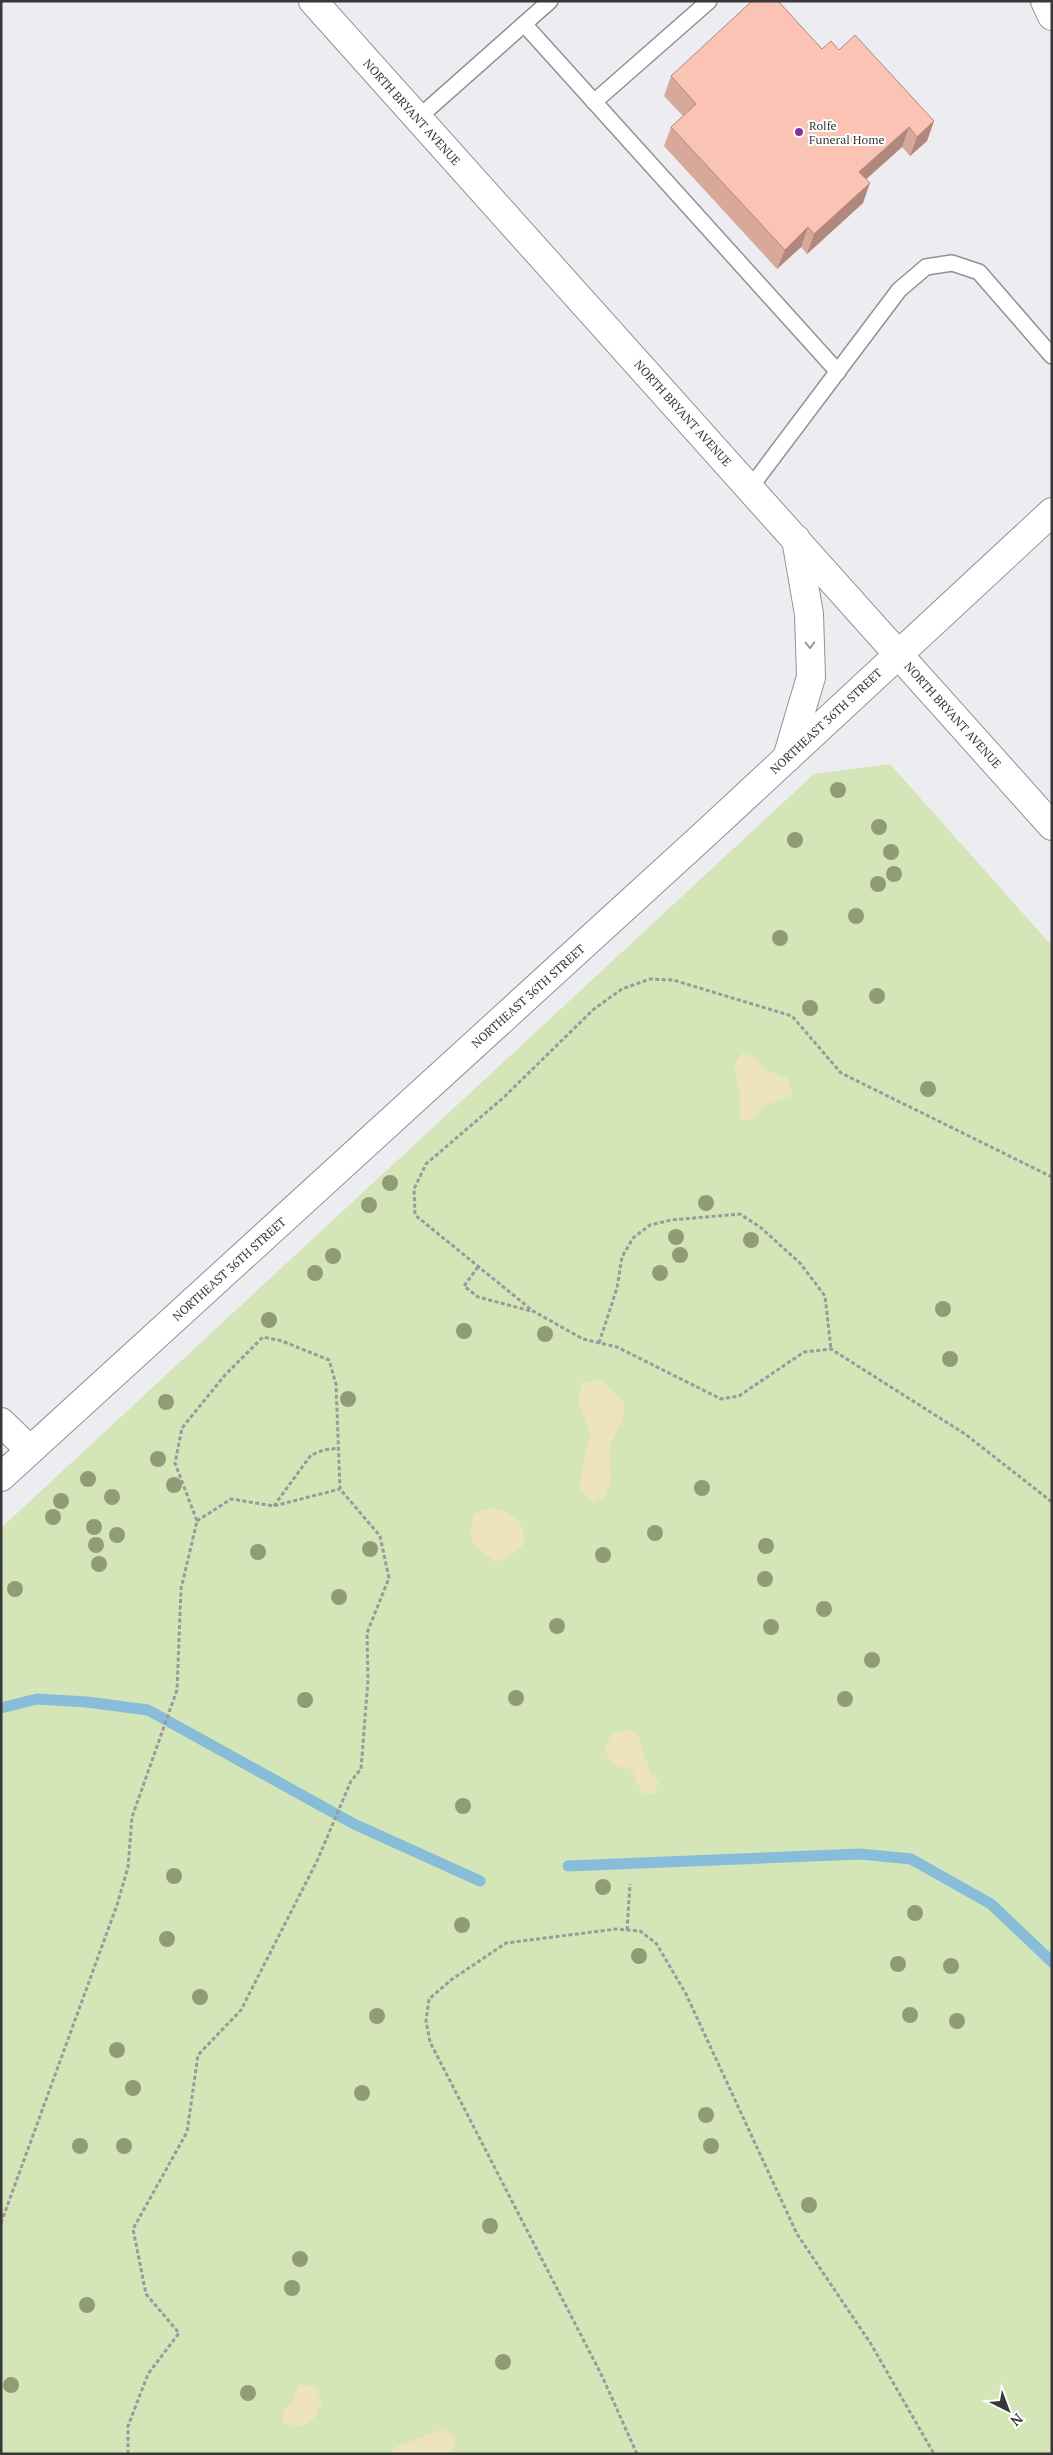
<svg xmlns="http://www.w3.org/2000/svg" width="1053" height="2455" viewBox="0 0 1053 2455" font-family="'PT Serif',serif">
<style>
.green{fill:#d4e5b8}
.sand{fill:#ede4be}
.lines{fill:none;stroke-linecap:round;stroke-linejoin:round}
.stream{stroke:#87bdd9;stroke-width:11}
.lane-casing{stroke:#929195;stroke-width:18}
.street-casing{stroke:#929195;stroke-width:30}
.secondary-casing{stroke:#929195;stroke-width:30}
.path{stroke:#9a999d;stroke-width:3;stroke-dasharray:4 2.5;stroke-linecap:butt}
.lane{stroke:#fff;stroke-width:15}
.street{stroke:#fff;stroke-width:28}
.secondary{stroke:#fff;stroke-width:28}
.tree{fill:#919c77}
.wall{fill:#d8a89a}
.shaded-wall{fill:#b0887d}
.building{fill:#fbc3b3;stroke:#b0887d}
.oneway{stroke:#9c9b9c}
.poi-dot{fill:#8231a1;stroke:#fff;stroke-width:2}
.labels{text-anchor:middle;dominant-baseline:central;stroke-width:4;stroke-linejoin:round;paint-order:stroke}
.street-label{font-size:12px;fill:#383739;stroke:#fff}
.poi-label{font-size:12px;fill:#383739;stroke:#fff;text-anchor:start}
</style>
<rect width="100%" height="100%" fill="#edecf1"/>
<polygon class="green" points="890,764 1052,946 1052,2454 1,2454 1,1528 814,774"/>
<g class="sand">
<path d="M 743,1053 L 757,1058 L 762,1068 L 788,1079 L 793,1095 L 762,1107 L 752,1120 L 741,1120 C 739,1110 740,1105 740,1096 C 740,1076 727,1071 743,1053 Z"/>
<path d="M 601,1380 L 624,1402 L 624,1415 L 609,1448 L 611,1479 L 604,1498 L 592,1503 L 579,1487 C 584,1469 585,1451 591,1434 L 578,1402 L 582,1382 Z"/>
<path d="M 491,1508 C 514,1514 523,1518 525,1543 L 512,1555 L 496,1562 C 472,1547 467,1542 474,1514 Z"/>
<polygon points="628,1730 638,1735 650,1772 659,1783 653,1794 642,1793 631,1769 614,1766 604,1749 612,1733"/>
<polygon points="299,2384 315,2386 322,2402 315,2417 303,2427 282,2423 283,2411 292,2403"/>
<polygon points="445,2428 455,2436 455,2446 449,2454 389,2454 396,2447"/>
</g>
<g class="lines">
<g class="stream">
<polyline points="1,1708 37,1699 87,1702 148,1710 354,1824 480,1881"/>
<polyline points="568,1866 860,1854 911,1859 991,1904 1052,1962"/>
</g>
<g class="lane-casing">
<g id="lane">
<polyline points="524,24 550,1"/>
<polyline points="594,102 709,1"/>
<polyline points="418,118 524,24 838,372"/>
<polyline points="750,488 899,290 926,267 952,263 979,272 1052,356"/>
</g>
</g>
<g class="street-casing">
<polyline id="street" points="1,1422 30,1450"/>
</g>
<g class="secondary-casing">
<g id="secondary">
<polyline points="313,1 1052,826"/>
<polyline points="1045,1 1052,16"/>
<polyline points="787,758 811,677 809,614 796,539"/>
<polyline points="1,1477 705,834 1052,512"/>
</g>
</g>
<g class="path">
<polyline points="1052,1177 841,1073 792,1016 673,980 650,979 622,989 594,1009 503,1098 426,1164 414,1189 415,1215 533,1311 583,1339 617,1347 721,1399 739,1396 804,1352 831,1349 965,1434 1052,1502"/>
<polyline points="478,1267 464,1286 478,1297 531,1311"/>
<polyline points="599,1343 617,1288 622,1257 633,1238 650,1225 671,1220 740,1214 760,1227 800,1263 825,1296 831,1349"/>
<polyline points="274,1506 311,1455 324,1450 338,1448"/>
<polyline points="197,1521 231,1499 274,1506 340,1489"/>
<polyline points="627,1930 630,1884"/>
<polyline points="1,2223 117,1905 128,1867 132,1817 177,1690 181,1589 197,1521 175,1463 182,1428 225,1375 263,1337 282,1341 329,1360 336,1384 340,1489 380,1536 389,1578 367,1633 368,1680 361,1769 351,1781 317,1861 241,2010 198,2055 187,2132 133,2229 146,2294 179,2333 148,2374 128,2426 128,2454"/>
<polyline points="637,2454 602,2376 430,2042 426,2021 429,1999 451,1980 506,1943 616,1929 640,1931 656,1943 686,1994 797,2234 871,2344 934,2454"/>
</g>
<use href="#lane" class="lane"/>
<use href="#street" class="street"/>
<use href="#secondary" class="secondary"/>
</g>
<g class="tree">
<circle cx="838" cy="790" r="8"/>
<circle cx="879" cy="827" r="8"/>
<circle cx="795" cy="840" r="8"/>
<circle cx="891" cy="852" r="8"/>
<circle cx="894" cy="874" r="8"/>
<circle cx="878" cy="884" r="8"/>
<circle cx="856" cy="916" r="8"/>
<circle cx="780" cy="938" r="8"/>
<circle cx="877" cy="996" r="8"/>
<circle cx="810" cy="1008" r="8"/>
<circle cx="928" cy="1089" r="8"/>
<circle cx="390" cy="1183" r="8"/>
<circle cx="706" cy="1203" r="8"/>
<circle cx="369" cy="1205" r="8"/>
<circle cx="676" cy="1237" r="8"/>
<circle cx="751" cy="1240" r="8"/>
<circle cx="680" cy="1255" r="8"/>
<circle cx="333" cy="1256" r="8"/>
<circle cx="315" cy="1273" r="8"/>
<circle cx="660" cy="1273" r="8"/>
<circle cx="943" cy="1309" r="8"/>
<circle cx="269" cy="1320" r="8"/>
<circle cx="464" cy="1331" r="8"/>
<circle cx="545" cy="1334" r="8"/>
<circle cx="950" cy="1359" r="8"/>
<circle cx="348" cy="1399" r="8"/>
<circle cx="166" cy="1402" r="8"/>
<circle cx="158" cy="1459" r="8"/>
<circle cx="88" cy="1479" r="8"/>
<circle cx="174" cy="1485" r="8"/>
<circle cx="702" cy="1488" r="8"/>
<circle cx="112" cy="1497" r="8"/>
<circle cx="61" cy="1501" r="8"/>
<circle cx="53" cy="1517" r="8"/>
<circle cx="94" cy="1527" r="8"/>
<circle cx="655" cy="1533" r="8"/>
<circle cx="117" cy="1535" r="8"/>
<circle cx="96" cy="1545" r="8"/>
<circle cx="766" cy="1546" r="8"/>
<circle cx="370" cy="1549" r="8"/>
<circle cx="258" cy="1552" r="8"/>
<circle cx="603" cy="1555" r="8"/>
<circle cx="99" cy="1564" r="8"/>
<circle cx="765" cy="1579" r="8"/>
<circle cx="15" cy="1589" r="8"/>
<circle cx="339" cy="1597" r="8"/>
<circle cx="824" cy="1609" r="8"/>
<circle cx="557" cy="1626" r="8"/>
<circle cx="771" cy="1627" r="8"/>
<circle cx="872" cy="1660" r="8"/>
<circle cx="516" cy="1698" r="8"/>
<circle cx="845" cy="1699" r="8"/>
<circle cx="305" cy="1700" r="8"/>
<circle cx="463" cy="1806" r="8"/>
<circle cx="174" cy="1876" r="8"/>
<circle cx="603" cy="1887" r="8"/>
<circle cx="915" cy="1913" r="8"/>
<circle cx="462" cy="1925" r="8"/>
<circle cx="167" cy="1939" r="8"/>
<circle cx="639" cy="1956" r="8"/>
<circle cx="898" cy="1964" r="8"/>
<circle cx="951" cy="1966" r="8"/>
<circle cx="200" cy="1997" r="8"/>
<circle cx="910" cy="2015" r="8"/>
<circle cx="377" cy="2016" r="8"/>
<circle cx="957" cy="2021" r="8"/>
<circle cx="117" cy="2050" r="8"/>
<circle cx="133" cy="2088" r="8"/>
<circle cx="362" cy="2093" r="8"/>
<circle cx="706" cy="2115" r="8"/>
<circle cx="80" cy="2146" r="8"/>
<circle cx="124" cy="2146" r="8"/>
<circle cx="711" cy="2146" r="8"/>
<circle cx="809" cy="2205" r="8"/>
<circle cx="490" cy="2226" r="8"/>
<circle cx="300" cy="2259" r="8"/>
<circle cx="292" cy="2288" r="8"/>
<circle cx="87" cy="2305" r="8"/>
<circle cx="503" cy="2362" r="8"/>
<circle cx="11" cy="2385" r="8"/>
<circle cx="248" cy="2393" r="8"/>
</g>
<polygon class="wall" points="822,49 839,50 934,121 927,141 910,156 902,147 866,179 863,203 807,254 801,247 777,269 664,146 671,127 683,116 664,96 671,76"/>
<g class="shaded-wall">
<polygon points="934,121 927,141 910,156 917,137"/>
<polygon points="909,127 902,147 852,192 859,172"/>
<polygon points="870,183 863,203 807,254 814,234"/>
<polygon points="808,227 801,247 777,269 785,250"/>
</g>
<polygon class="building" points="752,1 778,1 822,49 831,41 839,50 855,35 934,121 917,137 909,127 859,172 870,183 814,234 808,227 785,250 671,127 696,104 671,76"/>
<defs><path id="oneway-chevron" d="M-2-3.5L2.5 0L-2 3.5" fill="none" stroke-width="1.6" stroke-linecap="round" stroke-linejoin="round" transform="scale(1.25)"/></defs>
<use class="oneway" href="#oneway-chevron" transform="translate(810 645) rotate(88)"/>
<circle class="poi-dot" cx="799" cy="132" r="5"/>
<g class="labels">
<g class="street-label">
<text transform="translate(412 112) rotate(48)">NORTH BRYANT AVENUE</text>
<text transform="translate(683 413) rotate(48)">NORTH BRYANT AVENUE</text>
<text transform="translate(953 715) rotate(48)">NORTH BRYANT AVENUE</text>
<text transform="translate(826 721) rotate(-43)">NORTHEAST 36TH STREET</text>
<text transform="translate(528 996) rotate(-42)">NORTHEAST 36TH STREET</text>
<text transform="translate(229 1269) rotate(-42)">NORTHEAST 36TH STREET</text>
</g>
<g class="poi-label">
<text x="809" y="125">Rolfe<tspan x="809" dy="14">Funeral Home</tspan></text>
</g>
</g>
<rect width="1053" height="2455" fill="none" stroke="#383739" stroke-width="5"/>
<g transform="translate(1008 2410) rotate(138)" stroke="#ffffff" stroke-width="4" paint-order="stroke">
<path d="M0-4L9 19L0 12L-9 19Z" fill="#383739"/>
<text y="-8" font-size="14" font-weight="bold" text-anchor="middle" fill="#383739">N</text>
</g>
</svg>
